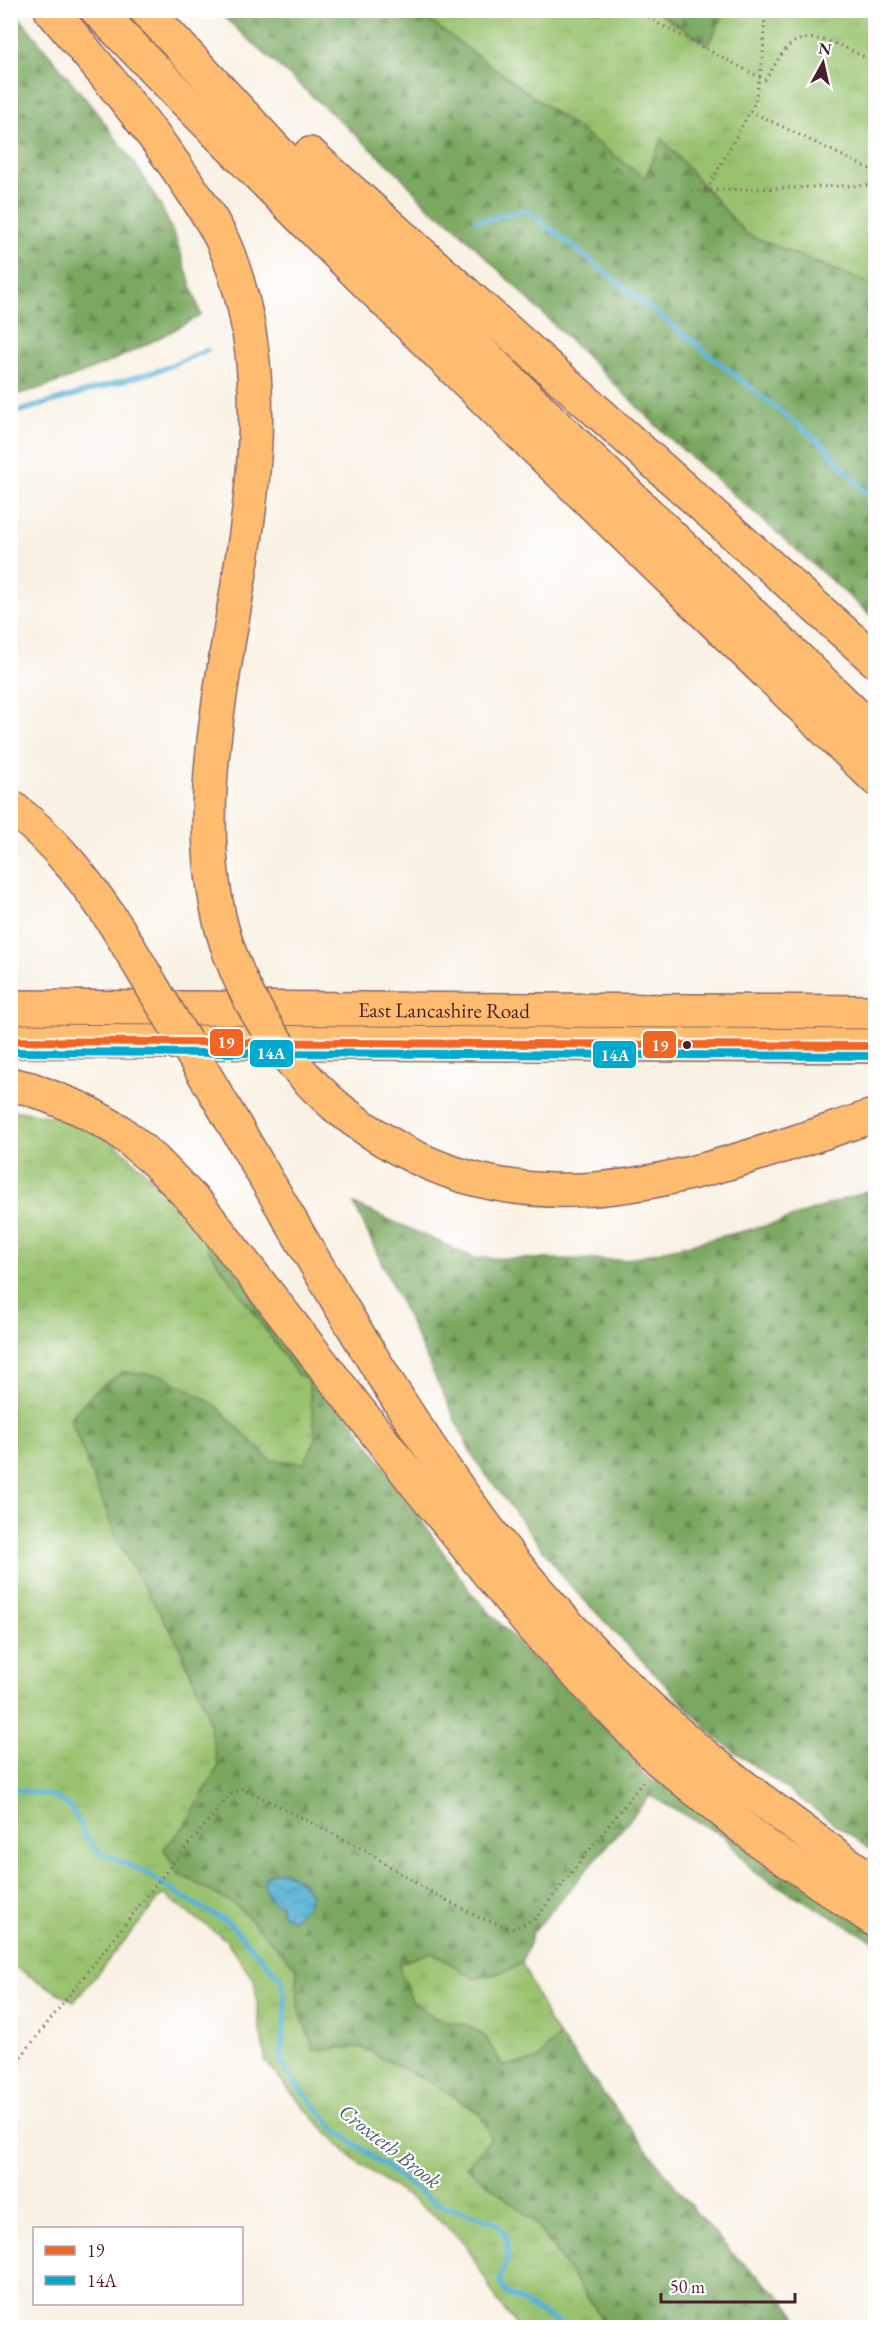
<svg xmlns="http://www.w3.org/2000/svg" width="886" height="2338" viewBox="0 0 886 2338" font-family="'EB Garamond',serif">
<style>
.grass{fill:url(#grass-tufts);stroke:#72704c;stroke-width:1.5}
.forest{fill:url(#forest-firs);stroke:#626446;stroke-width:1.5;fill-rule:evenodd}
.water{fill:url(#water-waves);stroke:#516980;stroke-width:1.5}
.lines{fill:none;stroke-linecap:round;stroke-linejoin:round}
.stream{stroke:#58b3d6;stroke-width:5}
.highway-casing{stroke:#87686b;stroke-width:36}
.path{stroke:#87686b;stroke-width:3;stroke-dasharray:1.5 4.5;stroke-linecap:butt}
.highway{stroke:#fdbc70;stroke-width:33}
.highway-bridge-casing{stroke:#87686b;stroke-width:36;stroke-linecap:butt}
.highway-bridge{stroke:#fdbc70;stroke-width:33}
.bus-1-casing{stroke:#fff;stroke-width:12}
.bus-2-casing{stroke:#fff;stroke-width:12}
.bus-1{stroke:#f26522;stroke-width:8}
.bus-2{stroke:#00a9ce;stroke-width:8}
.bus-dot{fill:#4a1f2b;stroke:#fff;stroke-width:2}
.labels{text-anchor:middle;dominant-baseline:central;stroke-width:4.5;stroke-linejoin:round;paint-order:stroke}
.street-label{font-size:21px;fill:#4a1f2b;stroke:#fff}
.water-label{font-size:22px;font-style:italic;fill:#505a6f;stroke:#fff}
.line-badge{stroke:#fff;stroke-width:2}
.badge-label{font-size:16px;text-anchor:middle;font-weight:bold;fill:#fff}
</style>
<defs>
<pattern id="grass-tufts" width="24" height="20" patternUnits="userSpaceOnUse" patternTransform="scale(1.5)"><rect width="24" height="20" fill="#99c26e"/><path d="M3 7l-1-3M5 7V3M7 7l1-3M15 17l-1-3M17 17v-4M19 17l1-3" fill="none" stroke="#85a65f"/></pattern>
<pattern id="forest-firs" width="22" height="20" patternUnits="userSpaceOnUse" patternTransform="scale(1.5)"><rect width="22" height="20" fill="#7aa861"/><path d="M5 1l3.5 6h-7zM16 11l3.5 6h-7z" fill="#668850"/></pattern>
<pattern id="water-waves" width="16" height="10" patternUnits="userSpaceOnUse" patternTransform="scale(1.5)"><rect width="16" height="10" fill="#58b3d6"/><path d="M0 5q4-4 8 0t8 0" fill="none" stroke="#4b91ae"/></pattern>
</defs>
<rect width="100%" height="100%" fill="#fff"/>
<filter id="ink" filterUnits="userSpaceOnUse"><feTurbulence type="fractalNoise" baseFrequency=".0167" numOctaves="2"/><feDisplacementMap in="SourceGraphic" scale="12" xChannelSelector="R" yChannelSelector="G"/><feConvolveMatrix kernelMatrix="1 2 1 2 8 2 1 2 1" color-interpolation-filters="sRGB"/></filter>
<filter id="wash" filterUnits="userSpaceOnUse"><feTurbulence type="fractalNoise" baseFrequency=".008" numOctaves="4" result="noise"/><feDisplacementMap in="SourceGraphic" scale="24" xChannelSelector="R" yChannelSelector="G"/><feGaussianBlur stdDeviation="1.35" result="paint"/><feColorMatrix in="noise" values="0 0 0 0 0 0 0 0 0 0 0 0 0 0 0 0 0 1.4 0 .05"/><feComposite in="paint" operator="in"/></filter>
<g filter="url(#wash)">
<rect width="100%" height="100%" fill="#f9f1e3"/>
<g class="grass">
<polygon points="416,11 656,11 708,45 725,11 875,11 875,286 746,234 663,140 645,178"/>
<polygon points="11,1110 55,1117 80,1118 108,1136 199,1224 208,1249 297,1374 308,1379 316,1437 305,1463 270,1460 214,1404 70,1418 178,1644 207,1712 218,1767 187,1823 164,1849 179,1874 236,1905 297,1968 298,2006 314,2050 360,2047 432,2083 481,2114 491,2138 467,2167 533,2220 596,2309 605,2327 518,2327 498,2302 466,2245 434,2215 353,2159 305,2109 266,2062 259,2025 255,1981 226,1940 163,1894 74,2002 11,1965"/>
<polygon points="432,1952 475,1979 509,1970 522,1963 549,2021 559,2036 536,2061 503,2066 485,2036 467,2025 440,2021 412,2001 397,1963"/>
</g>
<g class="forest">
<path d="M 10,11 L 14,11 L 101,118 L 141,173 L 160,204 L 176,239 L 201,315 C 141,349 78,380 11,396 Z"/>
<polygon points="217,11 416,11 645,178 662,139 746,234 875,286 875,619 666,435 451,223 428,207 397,172"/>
<polygon points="656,11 725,11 708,45"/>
<polygon points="875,1188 876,1188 875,1853 716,1738 568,1583 473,1457 354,1204 475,1258 624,1260 777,1223"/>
<path d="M 199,1224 L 357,1427 L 471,1593 L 533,1658 L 640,1754 L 641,1772 L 655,1782 L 671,1780 L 875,1931 L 875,1942 L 754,1872 L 724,1836 L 650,1796 L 533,1932 L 522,1963 L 509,1970 L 475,1979 L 432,1952 L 398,1964 L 412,2001 L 440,2021 L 467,2025 L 485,2037 L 503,2066 L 536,2061 L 559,2036 L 693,2209 L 731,2252 L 785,2301 L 804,2327 L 605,2327 L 596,2309 L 533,2220 L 466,2167 L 491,2138 L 481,2114 L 432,2083 L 360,2047 L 314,2050 L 298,2006 L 297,1968 L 236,1905 L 179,1874 L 164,1849 L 187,1823 L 218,1767 L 207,1712 L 178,1643 L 119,1545 L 70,1418 L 95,1391 L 122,1372 L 162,1375 L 214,1404 L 270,1460 L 305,1463 L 316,1437 L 308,1379 L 297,1374 L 208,1249 ZM 280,1871 L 286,1872 L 303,1884 L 281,1910 L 280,1903 L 277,1902 L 268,1874 Z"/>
</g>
<path class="water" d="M 280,1871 C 293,1873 306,1884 311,1896 L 305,1908 L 293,1920 L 282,1914 L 280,1903 L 275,1904 C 268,1897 263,1887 264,1877 Z"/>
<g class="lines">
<g class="stream">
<polyline points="476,221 527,210 823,445 876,504"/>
<polyline points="10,414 163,369 207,350"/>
<polyline points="10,1785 18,1790 52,1796 67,1804 77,1817 85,1836 97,1851 143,1871 189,1901 229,1923 282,1980 286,2008 281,2055 286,2072 336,2130 413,2187 435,2203 495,2222 506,2235 508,2257 499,2280 506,2293 559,2323 562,2328"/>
</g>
</g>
</g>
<g filter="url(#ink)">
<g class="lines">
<g class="highway-casing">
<g id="highway">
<path d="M 51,10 C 97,65 143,118 183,177 C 199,201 218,227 228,254 C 278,383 249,518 227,650 C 212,744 198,836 222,929"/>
<path d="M 97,10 C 350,273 614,524 876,779"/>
<polyline points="146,10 277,151 511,381 876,734"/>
<polyline points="310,154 876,661"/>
<path d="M 10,806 C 55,840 87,882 118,929"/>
<path id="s1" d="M 10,1007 L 876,1012"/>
<polyline points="10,1041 876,1046"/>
<polyline points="10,1084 31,1089 81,1109 118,1130 154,1160 199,1206 416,1484 533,1628 659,1760 762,1843 876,1921"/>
<path d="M 338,1108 C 515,1250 686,1178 876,1115"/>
<path d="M 225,1109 C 315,1260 402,1423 512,1560 C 543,1598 577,1636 612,1671 C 691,1753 784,1817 876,1884"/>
</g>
</g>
<g class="path">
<path d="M 639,10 L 659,24 L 765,80 C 772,70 778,58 786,49 C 808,23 853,52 876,63"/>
<polyline points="750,111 876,172"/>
<polyline points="707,190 755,102 763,58 765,10"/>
<polyline points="692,191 876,185"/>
<polyline points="10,2071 164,1874 230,1795 243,1788 361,1848 429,1891 478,1917 514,1929 536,1918 645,1779"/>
</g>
<use href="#highway" class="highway"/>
<g class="highway-bridge-casing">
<g id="highway-bridge">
<polyline points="118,929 225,1109"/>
<path d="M 222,929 C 242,1000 282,1060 338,1108"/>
</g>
</g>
<use href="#highway-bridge" class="highway-bridge"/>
<g class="bus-1-casing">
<polyline id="bus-1" points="10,1041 876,1046"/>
</g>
<g class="bus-2-casing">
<polyline id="bus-2" points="10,1052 876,1056"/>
</g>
<use href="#bus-1" class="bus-1"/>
<use href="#bus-2" class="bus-2"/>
</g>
</g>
<circle class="bus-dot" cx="687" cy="1045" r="5"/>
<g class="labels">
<g class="street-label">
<text stroke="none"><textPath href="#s1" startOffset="434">East Lancashire Road</textPath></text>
</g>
<g class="water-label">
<text transform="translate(390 2146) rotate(38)">Croxteth Brook</text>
</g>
</g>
<g class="line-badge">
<rect x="209" y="1028" width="35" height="29" rx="6" fill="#f26522"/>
<rect x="642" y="1030" width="35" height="29" rx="6" fill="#f26522"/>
<rect x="249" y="1039" width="45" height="29" rx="6" fill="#00a9ce"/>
<rect x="592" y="1040" width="45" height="29" rx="6" fill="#00a9ce"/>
</g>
<g class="badge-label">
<text x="226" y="1048">19</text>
<text x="660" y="1051">19</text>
<text x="271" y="1059">14A</text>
<text x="615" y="1061">14A</text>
</g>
<rect width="886" height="2338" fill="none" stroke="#fff" stroke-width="36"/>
<rect x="33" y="2227" width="210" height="78" fill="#ffffff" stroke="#b7a5aa" stroke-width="1.5"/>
<rect x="45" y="2246" width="30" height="9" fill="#f26522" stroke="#b7a5aa" stroke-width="1.5"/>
<text x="87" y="2257" font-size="18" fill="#4a1f2b">19</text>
<rect x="45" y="2276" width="30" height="9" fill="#00a9ce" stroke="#b7a5aa" stroke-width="1.5"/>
<text x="87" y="2287" font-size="18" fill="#4a1f2b">14A</text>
<g transform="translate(823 63) rotate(8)" stroke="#ffffff" stroke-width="4.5" paint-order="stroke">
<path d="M0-4.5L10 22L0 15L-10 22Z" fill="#4a1f2b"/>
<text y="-9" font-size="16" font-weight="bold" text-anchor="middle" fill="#4a1f2b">N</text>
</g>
<path d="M661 2293v9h134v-9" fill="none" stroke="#4a1f2b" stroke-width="3"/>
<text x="670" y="2293" font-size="18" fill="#4a1f2b" stroke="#ffffff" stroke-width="4.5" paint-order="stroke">50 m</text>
</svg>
